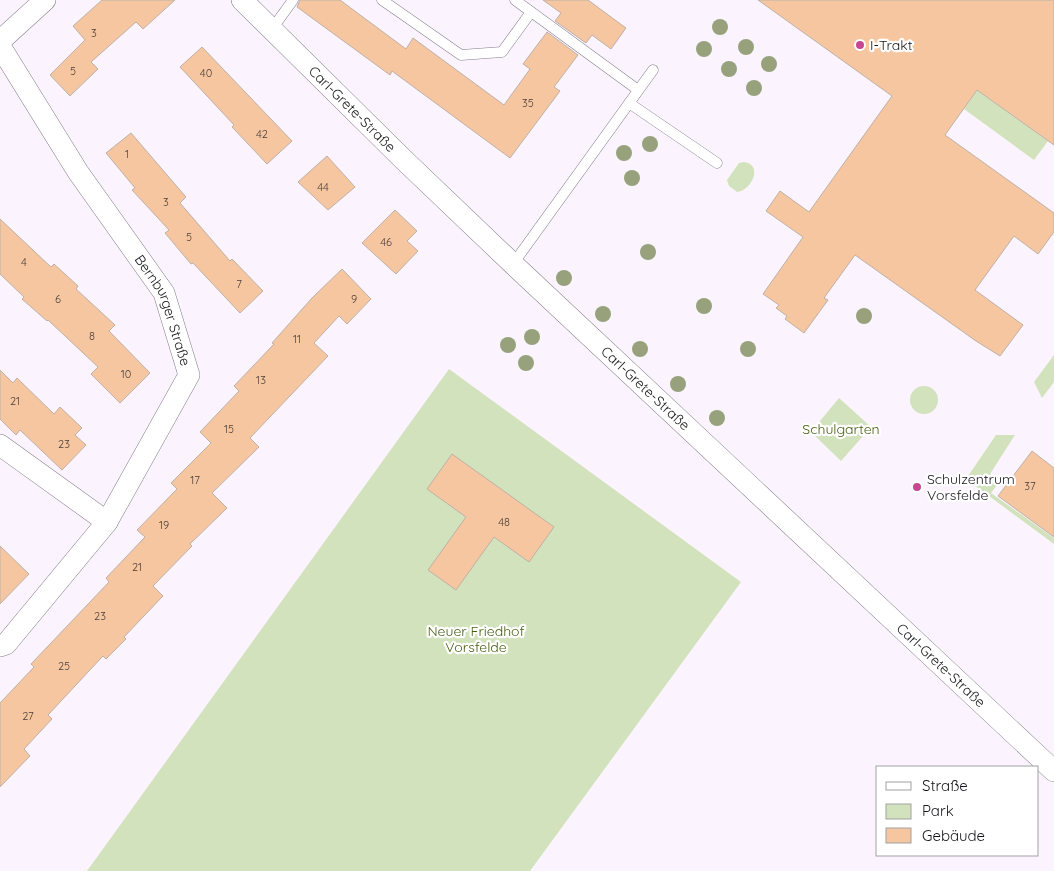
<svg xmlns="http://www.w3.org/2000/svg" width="1054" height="871" viewBox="0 0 1054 871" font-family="Quicksand,sans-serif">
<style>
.green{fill:#d2e2bc}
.building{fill:#f5c6a0;stroke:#beb1a7}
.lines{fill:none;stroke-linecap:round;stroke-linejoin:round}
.service-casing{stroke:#857d8a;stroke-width:11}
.minor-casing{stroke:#857d8a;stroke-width:22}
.service{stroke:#fff;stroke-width:10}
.minor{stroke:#fff;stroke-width:21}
.tree{fill:#97a27d}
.poi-dot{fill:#c64690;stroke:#fff;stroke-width:2}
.labels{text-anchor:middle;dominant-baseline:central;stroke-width:4.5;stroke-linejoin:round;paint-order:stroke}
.number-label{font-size:11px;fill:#4e403a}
.poi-label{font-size:14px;fill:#161418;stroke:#fff;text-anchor:start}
.street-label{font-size:14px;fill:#161418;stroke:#fff}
.park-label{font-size:14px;fill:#465e12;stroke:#fff}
</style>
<rect width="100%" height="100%" fill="#fbf4ff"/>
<g class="green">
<polygon points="977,90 1048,141 1034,160 964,109"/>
<path d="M 744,162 C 764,165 751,191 737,192 L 729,186 L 727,180 L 739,163 Z"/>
<polygon points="1054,355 1054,382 1042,398 1034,382"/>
<polygon points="449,369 741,582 530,871 87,871"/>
<circle cx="924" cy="400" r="14"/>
<polygon points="839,398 871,427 841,461 811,432"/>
<polygon points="996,435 1015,435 990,474 1000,481 991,493 1054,538 1054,544 966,479"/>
</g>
<g class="building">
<polygon points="102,0 175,0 143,29 136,22 91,62 98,69 70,96 50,75 85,40 73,26"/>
<polygon points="300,0 340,0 406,49 413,38 504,105 530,69 523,64 547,32 578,55 554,87 560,91 510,158 392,71 390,75 297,7"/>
<polygon points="543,0 588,0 626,28 611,49 592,35 586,43 555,21 561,13"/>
<polygon points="758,0 1054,0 1054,145 977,90 945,135 1054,213 1054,232 1038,254 1014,236 975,290 1023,325 1000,356 976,341 855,255 824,298 828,300 804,333 785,319 787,316 776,308 779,305 763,294 803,237 766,211 780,191 809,212 892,96"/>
<polygon points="202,47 292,141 267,164 232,127 234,125 180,67"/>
<polygon points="131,133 186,197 180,203 230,261 232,259 263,291 240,313 193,263 191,264 165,233 169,230 132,190 135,188 106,153"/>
<polygon points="327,156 355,187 328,210 298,182"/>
<polygon points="395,210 417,231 407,241 418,251 396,274 362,243"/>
<polygon points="0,219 51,267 54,264 78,286 76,289 115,325 109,331 150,373 120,403 91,374 98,367 48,320 47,321 22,299 24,297 0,274"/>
<polygon points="342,269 371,299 347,324 339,316 314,343 328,356 250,438 259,447 212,493 227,508 190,544 192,546 153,586 163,596 124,637 126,639 106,659 103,656 48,715 52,719 24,749 30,756 0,787 0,703 34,667 31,664 109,582 106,578 145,537 137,530 177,489 171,483 211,443 200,432 239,391 234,386 274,344 272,343 312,298"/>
<polygon points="0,370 13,383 17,378 54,414 60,407 82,428 75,435 86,445 62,470 20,430 16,435 0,419"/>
<polygon points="1032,451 1054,468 1054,537 998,496"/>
<polygon points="452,454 554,527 529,562 494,537 456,590 428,570 466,517 427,489"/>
<polygon points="0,546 29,574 0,604"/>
</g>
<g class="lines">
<g class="service-casing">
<g id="service">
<polyline points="382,0 461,55 502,52 531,12"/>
<polyline points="515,0 638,90"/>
<polyline points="272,29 293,0"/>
<polyline points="629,103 717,163"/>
<polyline points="513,264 653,70"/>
</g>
</g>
<g class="minor-casing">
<g id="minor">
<path id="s1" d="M 242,0 L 404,160 L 513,264 L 1054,771"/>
<polyline points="0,41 45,0"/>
<path id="s2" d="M 0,46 L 78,172 L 164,293 L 189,375 L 107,522 L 6,644 L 0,646"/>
<polyline points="0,445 107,522"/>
</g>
</g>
<use href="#service" class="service"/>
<use href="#minor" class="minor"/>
</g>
<g class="tree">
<circle cx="720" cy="27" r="8"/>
<circle cx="746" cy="47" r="8"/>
<circle cx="704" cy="49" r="8"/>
<circle cx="769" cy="64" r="8"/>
<circle cx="729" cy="69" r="8"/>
<circle cx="754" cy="88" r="8"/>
<circle cx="650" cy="144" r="8"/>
<circle cx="624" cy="153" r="8"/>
<circle cx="632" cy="178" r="8"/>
<circle cx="648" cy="252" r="8"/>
<circle cx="564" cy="278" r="8"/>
<circle cx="704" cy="306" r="8"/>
<circle cx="603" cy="314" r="8"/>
<circle cx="864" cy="316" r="8"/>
<circle cx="532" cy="337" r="8"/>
<circle cx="508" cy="345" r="8"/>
<circle cx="640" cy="349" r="8"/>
<circle cx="748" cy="349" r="8"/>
<circle cx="526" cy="363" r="8"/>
<circle cx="678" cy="384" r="8"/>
<circle cx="717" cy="418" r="8"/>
</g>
<g class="poi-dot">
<circle cx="860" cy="45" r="5"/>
<circle cx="917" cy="487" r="5"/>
</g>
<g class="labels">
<g class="number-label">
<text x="94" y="33">3</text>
<text x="73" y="71">5</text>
<text x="206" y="73">40</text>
<text x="528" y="103">35</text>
<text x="262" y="134">42</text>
<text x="127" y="154">1</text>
<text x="323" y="187">44</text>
<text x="166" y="202">3</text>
<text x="189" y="237">5</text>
<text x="386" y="242">46</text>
<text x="24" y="262">4</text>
<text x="239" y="284">7</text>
<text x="58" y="299">6</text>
<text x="354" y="299">9</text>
<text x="92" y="336">8</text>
<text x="297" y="339">11</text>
<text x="126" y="374">10</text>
<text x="261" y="380">13</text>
<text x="15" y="401">21</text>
<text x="229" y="429">15</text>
<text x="64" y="444">23</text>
<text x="195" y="480">17</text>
<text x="1030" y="486">37</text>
<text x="504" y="522">48</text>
<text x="164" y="525">19</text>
<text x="137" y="567">21</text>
<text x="100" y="616">23</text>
<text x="64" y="666">25</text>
<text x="28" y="716">27</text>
</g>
<g class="poi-label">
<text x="870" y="45">I-Trakt</text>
<text x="927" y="479">Schulzentrum<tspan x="927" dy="16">Vorsfelde</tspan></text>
</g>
<g class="street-label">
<text stroke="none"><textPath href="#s1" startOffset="155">Carl-Grete-Straße</textPath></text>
<text stroke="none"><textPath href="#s2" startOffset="312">Bernburger Straße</textPath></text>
<text stroke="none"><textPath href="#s1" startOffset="560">Carl-Grete-Straße</textPath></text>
<text stroke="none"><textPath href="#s1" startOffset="965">Carl-Grete-Straße</textPath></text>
</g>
<g class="park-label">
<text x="841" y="429">Schulgarten</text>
<text x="476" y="631">Neuer Friedhof<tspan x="476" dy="16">Vorsfelde</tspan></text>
</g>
</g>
<rect x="876" y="766" width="162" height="90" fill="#ffffff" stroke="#a2a1a3"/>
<rect x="886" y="782" width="25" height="8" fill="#ffffff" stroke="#a2a1a3"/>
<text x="922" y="791" font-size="15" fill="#161418">Straße</text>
<rect x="886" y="804" width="25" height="15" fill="#d2e2bc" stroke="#a2a1a3"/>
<text x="922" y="816" font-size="15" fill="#161418">Park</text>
<rect x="886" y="828" width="25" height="15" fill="#f5c6a0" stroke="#a2a1a3"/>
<text x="922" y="841" font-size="15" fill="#161418">Gebäude</text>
</svg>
